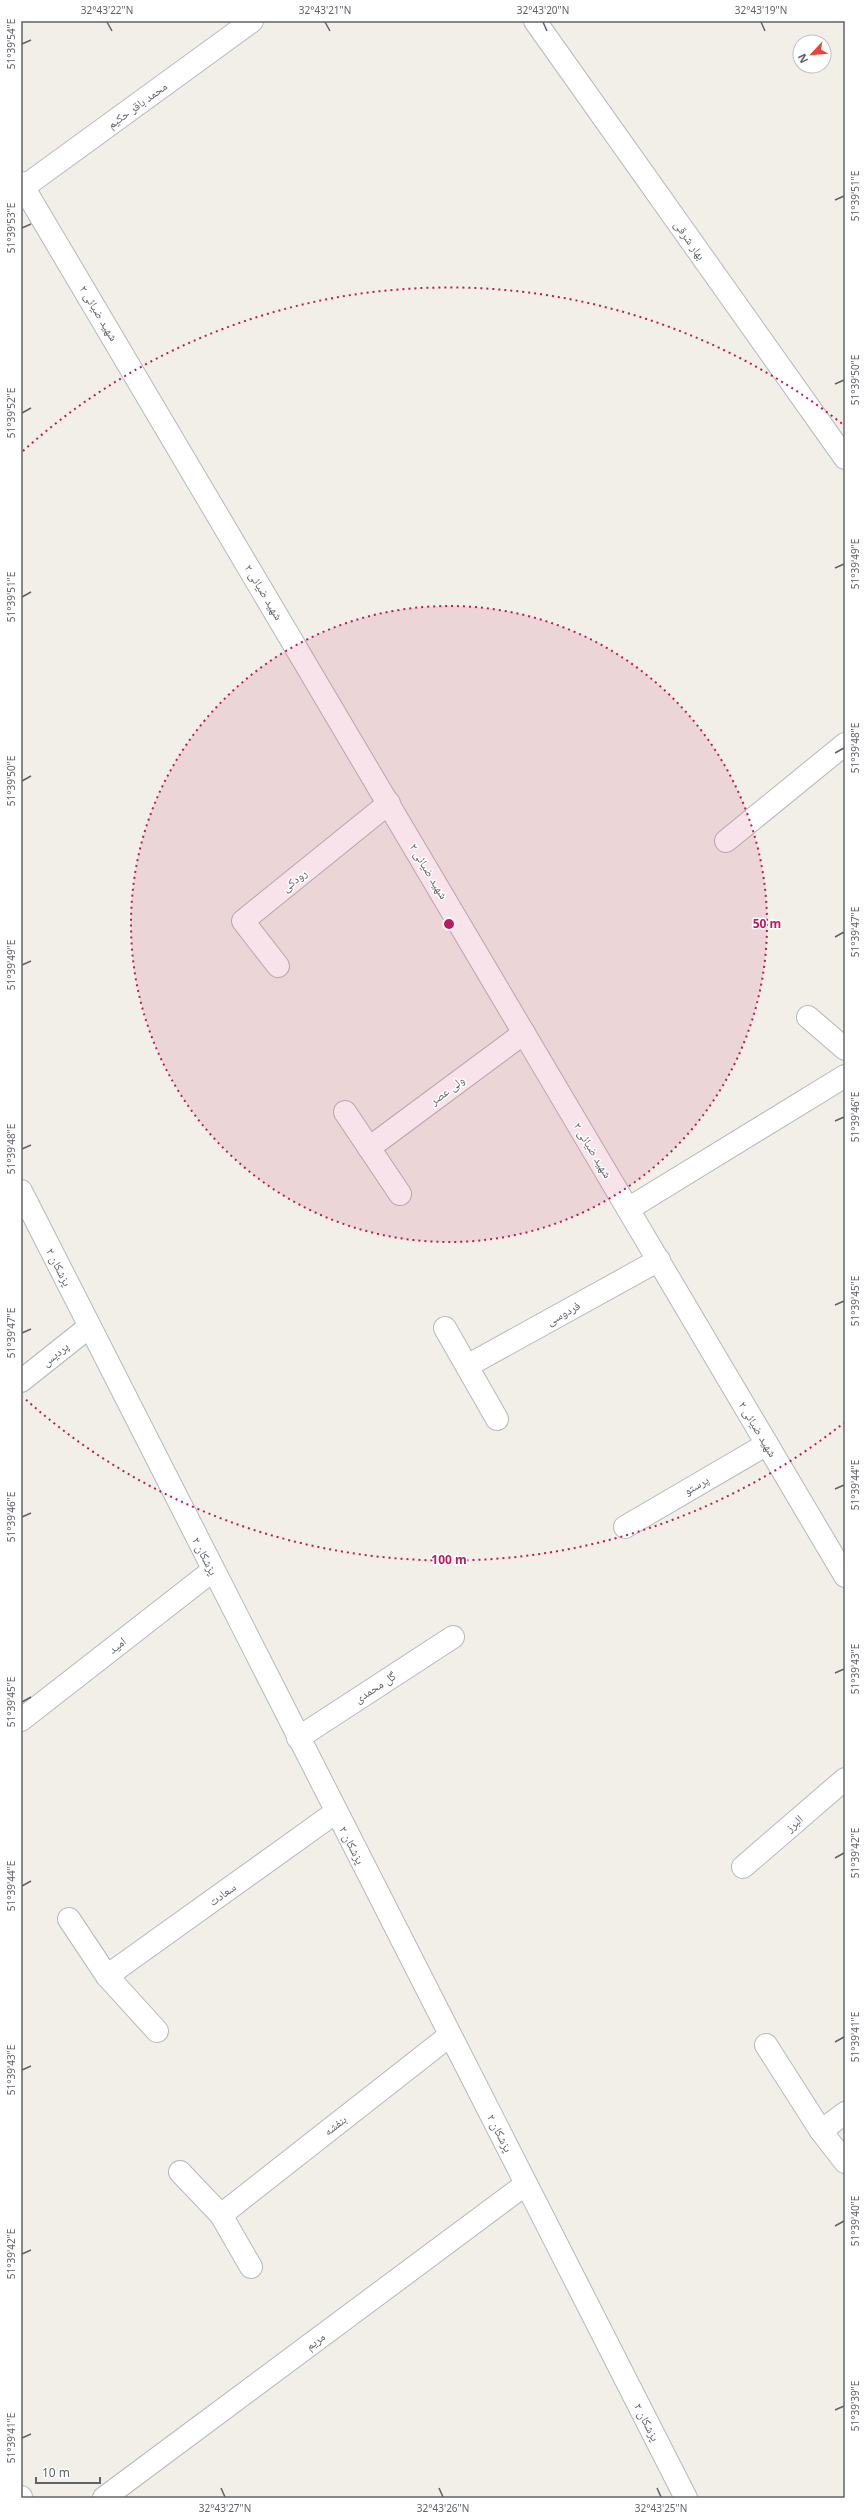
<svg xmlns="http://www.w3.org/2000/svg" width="866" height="2519" viewBox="0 0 866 2519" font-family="'Noto Sans','Noto Naskh Arabic',sans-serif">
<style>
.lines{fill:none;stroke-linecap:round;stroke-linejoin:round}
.street-casing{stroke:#b5b8bc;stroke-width:24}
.secondary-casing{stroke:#b6babf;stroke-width:24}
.street{stroke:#fff;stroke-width:22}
.secondary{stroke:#fff;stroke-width:22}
.ticks{fill:none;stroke:#5f6368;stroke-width:1.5}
.ring{fill:none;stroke:#c2185b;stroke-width:2;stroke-dasharray:2 4}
.labels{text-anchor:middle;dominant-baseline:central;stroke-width:3;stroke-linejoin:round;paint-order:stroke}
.street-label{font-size:12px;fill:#5f6368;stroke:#fff}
.centre{fill:#c2185b;stroke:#fff;stroke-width:2}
.ring-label{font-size:12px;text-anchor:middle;font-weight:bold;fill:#c2185b;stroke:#fff;stroke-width:3;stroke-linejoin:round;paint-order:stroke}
.neatline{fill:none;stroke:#5f6368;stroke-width:1.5}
.ticks-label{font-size:10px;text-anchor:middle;fill:#5f6368}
</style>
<rect width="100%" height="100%" fill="#f1efe8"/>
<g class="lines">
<g class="street-casing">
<g id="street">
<polyline points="21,183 845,1576"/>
<polyline points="726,841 845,744"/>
<polyline points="278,966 243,921 389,803"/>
<polyline points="808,1017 845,1049"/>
<polyline points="345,1112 400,1194"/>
<polyline points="369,1148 524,1033"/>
<polyline points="21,1191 686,2498"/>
<polyline points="628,1209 845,1076"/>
<polyline points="445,1328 497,1419"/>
<polyline points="467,1366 659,1260"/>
<polyline points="21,1381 89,1327"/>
<polyline points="625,1527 767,1444"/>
<polyline points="21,1720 212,1571"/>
<polyline points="298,1738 453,1637"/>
<polyline points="743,1867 845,1779"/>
<polyline points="69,1919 107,1976 157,2031"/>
<polyline points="107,1976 336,1812"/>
<polyline points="766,2045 821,2131 845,2162"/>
<polyline points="821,2131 845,2113"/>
<polyline points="180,2172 221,2215 251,2267"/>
<polyline points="221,2215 449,2036"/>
<polyline points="21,2497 21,2498"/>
<polyline points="104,2498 526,2184"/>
</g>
</g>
<g class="secondary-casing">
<g id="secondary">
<polyline points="535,21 845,458"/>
<polyline points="21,189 252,21"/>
</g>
</g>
<use href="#street" class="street"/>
<use href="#secondary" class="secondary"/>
</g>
<path class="ticks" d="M 107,22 L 112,31M 325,22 L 330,31M 543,22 L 547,31M 761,22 L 765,31M 22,44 L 31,40M 835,200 L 844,196M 22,228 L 31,224M 835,384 L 844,380M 22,413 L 31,408M 835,568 L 844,564M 22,597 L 31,592M 835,753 L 844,748M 22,781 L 31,776M 835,937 L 844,932M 22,965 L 31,961M 835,1121 L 844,1117M 22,1149 L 31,1145M 835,1305 L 844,1301M 22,1333 L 31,1329M 835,1489 L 844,1485M 22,1517 L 31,1513M 835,1673 L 844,1669M 22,1702 L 31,1697M 835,1858 L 844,1853M 22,1886 L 31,1881M 835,2042 L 844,2037M 22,2070 L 31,2066M 835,2226 L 844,2221M 22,2254 L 31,2250M 835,2410 L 844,2406M 22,2438 L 31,2434M 221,2488 L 225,2497M 439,2488 L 443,2497M 657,2488 L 661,2497"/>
<circle cx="449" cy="924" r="318" fill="#c2185b" fill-opacity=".12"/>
<g class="ring">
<circle cx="449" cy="924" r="318"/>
<path d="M845 1422A636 636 0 0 1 23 1397M23 451A636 636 0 0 1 845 426"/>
</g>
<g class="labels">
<g class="street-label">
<text transform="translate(137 105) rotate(-36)">محمد باقر حکیم</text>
<text transform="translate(690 240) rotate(55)">بهار شرقی</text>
<text transform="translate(99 313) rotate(59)">شهید ضیائی ۲</text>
<text transform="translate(264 592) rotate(59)">شهید ضیائی ۲</text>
<text transform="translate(429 871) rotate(59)">شهید ضیائی ۲</text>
<text transform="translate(294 880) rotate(-39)">رودکی</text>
<text transform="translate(447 1090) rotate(-37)">ولی عصر</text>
<text transform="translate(593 1150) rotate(59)">شهید ضیائی ۲</text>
<text transform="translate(59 1267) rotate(63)">پزشکان ۲</text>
<text transform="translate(563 1313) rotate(-29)">فردوسی</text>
<text transform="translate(55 1354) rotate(-39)">پردیس</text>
<text transform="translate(758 1429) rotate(59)">شهید ضیائی ۲</text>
<text transform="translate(696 1485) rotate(-30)">پرستو</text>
<text transform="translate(205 1556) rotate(63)">پزشکان ۲</text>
<text transform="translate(117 1645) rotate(-38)">امید</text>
<text transform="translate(375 1687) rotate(-33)">گل محمدی</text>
<text transform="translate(794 1823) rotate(-41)">البرز</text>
<text transform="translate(352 1845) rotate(63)">پزشکان ۲</text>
<text transform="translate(222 1894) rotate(-36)">سعادت</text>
<text transform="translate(335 2125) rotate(-38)">بنفشه</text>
<text transform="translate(500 2133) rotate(63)">پزشکان ۲</text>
<text transform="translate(315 2341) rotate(-37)">مریم</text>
<text transform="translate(647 2422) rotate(63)">پزشکان ۲</text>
</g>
</g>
<circle cx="449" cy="924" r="6" class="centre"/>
<g class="ring-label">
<text x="767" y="928">50 m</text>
<text x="449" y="1564">100 m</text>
</g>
<rect width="866" height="2519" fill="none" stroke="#ffffff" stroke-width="44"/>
<g transform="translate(812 54) rotate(244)"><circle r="19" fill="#ffffff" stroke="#bfc1c3"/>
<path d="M0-3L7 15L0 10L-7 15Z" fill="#ea4335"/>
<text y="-6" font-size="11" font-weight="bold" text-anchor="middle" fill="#5f6368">N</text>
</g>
<path d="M36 2477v6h64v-6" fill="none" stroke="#5f6368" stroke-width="2"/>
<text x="42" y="2477" font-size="12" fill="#5f6368" stroke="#ffffff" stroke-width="3" paint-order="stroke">10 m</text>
<rect x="22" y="22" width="822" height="2475" class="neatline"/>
<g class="ticks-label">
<text x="107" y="14">32°43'22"N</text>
<text x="325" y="14">32°43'21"N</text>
<text x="543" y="14">32°43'20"N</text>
<text x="761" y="14">32°43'19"N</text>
<text transform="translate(11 44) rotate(-90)" y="4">51°39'54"E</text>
<text transform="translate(855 196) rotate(-90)" y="4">51°39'51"E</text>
<text transform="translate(11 228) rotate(-90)" y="4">51°39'53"E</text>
<text transform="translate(855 380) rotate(-90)" y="4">51°39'50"E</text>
<text transform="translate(11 413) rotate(-90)" y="4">51°39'52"E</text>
<text transform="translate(855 564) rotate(-90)" y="4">51°39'49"E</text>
<text transform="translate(11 597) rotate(-90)" y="4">51°39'51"E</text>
<text transform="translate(855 748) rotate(-90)" y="4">51°39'48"E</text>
<text transform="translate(11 781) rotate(-90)" y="4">51°39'50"E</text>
<text transform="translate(855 932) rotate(-90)" y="4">51°39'47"E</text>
<text transform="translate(11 965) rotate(-90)" y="4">51°39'49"E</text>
<text transform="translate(855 1117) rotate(-90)" y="4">51°39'46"E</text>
<text transform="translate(11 1149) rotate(-90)" y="4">51°39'48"E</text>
<text transform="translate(855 1301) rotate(-90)" y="4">51°39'45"E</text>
<text transform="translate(11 1333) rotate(-90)" y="4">51°39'47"E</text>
<text transform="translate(855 1485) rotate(-90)" y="4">51°39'44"E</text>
<text transform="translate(11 1517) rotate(-90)" y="4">51°39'46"E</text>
<text transform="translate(855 1669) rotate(-90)" y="4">51°39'43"E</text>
<text transform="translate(11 1702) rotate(-90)" y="4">51°39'45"E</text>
<text transform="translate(855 1853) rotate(-90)" y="4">51°39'42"E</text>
<text transform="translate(11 1886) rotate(-90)" y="4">51°39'44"E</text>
<text transform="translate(855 2037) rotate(-90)" y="4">51°39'41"E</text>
<text transform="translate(11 2070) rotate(-90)" y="4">51°39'43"E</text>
<text transform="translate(855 2221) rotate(-90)" y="4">51°39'40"E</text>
<text transform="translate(11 2254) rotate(-90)" y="4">51°39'42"E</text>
<text transform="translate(855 2406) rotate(-90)" y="4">51°39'39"E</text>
<text transform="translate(11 2438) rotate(-90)" y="4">51°39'41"E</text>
<text x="225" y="2512">32°43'27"N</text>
<text x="443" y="2512">32°43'26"N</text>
<text x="661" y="2512">32°43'25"N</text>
</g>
</svg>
